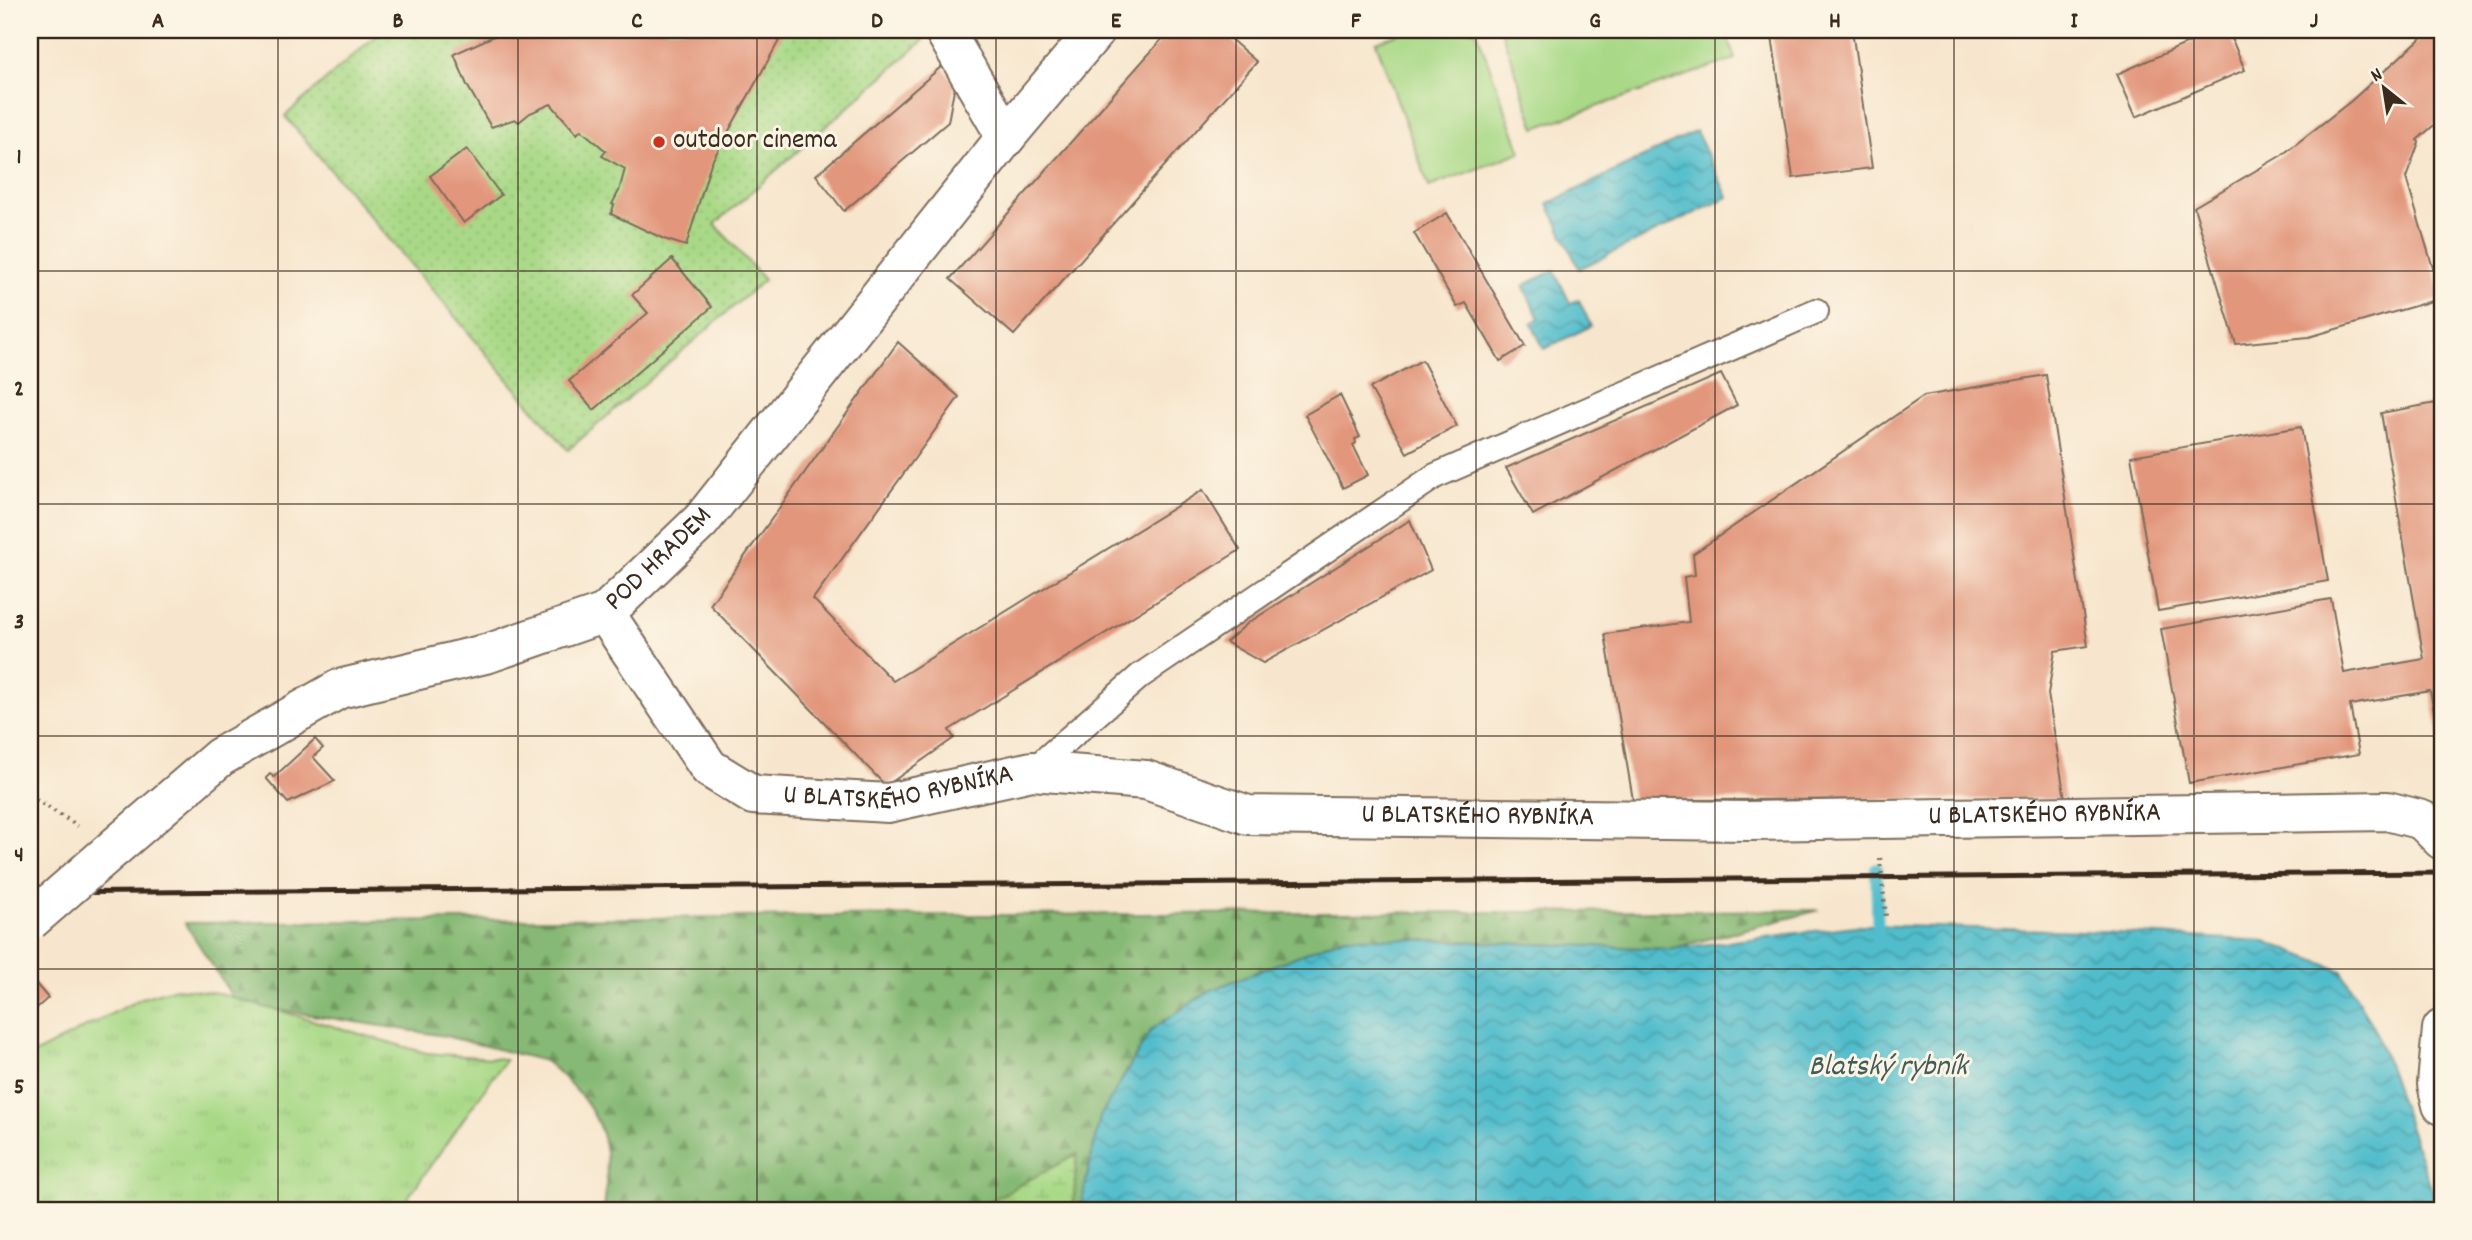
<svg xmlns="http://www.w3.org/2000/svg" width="2472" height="1240" viewBox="0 0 2472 1240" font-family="Dekko,sans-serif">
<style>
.grass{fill:url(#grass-tufts);stroke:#728252;stroke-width:2}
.forest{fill:url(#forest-firs);stroke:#607249;stroke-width:2}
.wetland{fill:url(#wetland-marsh);stroke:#728252;stroke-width:2}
.park{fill:url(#park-dots);stroke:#728252;stroke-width:2}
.garden{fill:#a9d987;stroke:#728252;stroke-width:2}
.water{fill:url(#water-waves);stroke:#467475;stroke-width:2}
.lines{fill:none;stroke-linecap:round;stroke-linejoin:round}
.stream{stroke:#51bdcc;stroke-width:12}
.building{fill:#e2967c}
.service-casing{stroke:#7d6c5b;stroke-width:28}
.minor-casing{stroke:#7d6c5b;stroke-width:42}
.tertiary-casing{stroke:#7d6c5b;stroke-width:42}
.path{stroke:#7d6c5b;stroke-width:4.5;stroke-dasharray:2 5;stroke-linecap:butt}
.service{stroke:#fff;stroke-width:24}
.minor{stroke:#fff;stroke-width:38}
.tertiary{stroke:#fff;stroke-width:38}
.rail{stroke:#3b2a1e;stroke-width:5}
.tertiary-bridge-casing{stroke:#7d6c5b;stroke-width:42;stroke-linecap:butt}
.tertiary-bridge{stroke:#fff;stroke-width:38}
.grid{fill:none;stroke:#3b2a1e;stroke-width:2;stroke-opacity:0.55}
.poi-dot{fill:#c8321e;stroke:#fcf5e5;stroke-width:2.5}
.labels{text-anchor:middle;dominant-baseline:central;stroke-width:6;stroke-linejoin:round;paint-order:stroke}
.poi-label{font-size:28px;fill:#3b2a1e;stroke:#fcf5e5;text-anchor:start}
.street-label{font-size:28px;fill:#3b2a1e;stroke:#fcf5e5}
.water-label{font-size:30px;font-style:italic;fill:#435d5b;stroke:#fcf5e5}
.neatline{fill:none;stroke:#3b2a1e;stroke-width:2.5}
.grid-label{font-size:23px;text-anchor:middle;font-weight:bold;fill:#3b2a1e}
</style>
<defs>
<pattern id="grass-tufts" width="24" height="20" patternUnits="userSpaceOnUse" patternTransform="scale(1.75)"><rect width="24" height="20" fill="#a9d987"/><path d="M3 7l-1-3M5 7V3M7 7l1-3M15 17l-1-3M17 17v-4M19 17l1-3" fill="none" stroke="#92ba74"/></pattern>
<pattern id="forest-firs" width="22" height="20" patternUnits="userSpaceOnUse" patternTransform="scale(1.75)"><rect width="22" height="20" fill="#86b974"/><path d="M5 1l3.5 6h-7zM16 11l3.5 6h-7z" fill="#6f975f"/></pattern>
<pattern id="wetland-marsh" width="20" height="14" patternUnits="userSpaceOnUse" patternTransform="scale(1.75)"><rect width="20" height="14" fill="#a9d987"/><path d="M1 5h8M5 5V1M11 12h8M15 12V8" fill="none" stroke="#92ba74"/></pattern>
<pattern id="park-dots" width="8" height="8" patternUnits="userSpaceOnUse" patternTransform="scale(1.75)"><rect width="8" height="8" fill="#a9d987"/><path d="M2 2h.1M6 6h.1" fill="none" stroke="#92ba74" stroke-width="1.8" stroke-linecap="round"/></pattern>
<pattern id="water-waves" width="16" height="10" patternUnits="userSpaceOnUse" patternTransform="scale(1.75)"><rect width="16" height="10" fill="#51bdcc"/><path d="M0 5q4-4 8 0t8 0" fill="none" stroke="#449aa5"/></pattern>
</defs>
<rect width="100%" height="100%" fill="#fcf5e5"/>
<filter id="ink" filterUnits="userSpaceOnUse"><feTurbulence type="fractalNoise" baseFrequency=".0143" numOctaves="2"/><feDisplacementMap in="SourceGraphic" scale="14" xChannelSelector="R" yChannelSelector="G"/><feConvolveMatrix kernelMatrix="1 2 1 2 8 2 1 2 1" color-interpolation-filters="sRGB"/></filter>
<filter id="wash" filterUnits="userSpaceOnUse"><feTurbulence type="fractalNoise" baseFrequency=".00686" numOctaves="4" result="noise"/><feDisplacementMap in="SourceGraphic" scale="28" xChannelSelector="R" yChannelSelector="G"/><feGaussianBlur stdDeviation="1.57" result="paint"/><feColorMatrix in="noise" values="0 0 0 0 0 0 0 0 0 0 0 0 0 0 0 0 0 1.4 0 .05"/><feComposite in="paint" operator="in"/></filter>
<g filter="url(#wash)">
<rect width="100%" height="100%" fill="#f7e6cd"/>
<polygon class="grass" points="176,988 218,993 426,1053 506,1059 399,1210 30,1210 30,1056 142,998"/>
<path class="forest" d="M 1820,910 L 1669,949 L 1345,937 L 1209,991 L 1151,1030 L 1100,1117 L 1080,1210 L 604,1210 C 610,1161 610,1125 573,1087 C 564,1078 556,1069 545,1061 L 445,1036 L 267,1008 L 233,998 L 185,923 L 823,916 Z"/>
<polygon class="wetland" points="1077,1154 1073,1210 974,1210 975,1209"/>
<polygon class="park" points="382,30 915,30 923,41 715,224 764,280 568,450 285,116"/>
<g class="garden">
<polygon points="1409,30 1476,30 1521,152 1429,187 1376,42"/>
<polygon points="1501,30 1725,30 1735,59 1535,128"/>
</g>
<g class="water">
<polygon points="1696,131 1728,197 1579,269 1548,204"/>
<polygon points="1554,270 1570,303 1579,300 1591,326 1544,349 1531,323 1539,318 1523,286"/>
<polygon points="1863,925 2082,931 2265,941 2342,971 2377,1035 2439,1210 1080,1210 1100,1117 1151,1030 1209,991 1345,937 1669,949"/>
</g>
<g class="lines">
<polyline class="stream" points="1876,868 1878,941"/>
</g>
<g id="blocks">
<g class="building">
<polygon points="507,30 785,30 711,163 686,246 664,239 611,214 614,205 612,204 619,191 625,169 602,156 606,151 581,130 577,134 551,104 530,113 519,122 515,119 491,127 467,85 454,54"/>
<polygon points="1170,30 1220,30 1257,62 1014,335 950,279"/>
<polygon points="1771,30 1812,30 1813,32 1852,30 1872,168 1793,178"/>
<polygon points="2218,30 2228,30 2245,70 2136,117 2117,74"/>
<polygon points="2430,30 2442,30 2442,118 2417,140 2419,142 2406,178 2442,298 2309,337 2236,344 2194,207 2282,155 2351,101"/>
<polygon points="942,66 955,84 948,122 844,211 816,175"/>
<polygon points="467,149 501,195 464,223 430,176"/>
<polygon points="1447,213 1525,346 1500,361 1466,303 1457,307 1414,233"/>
<polygon points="672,259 712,307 594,410 569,381 648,313 632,295"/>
<polygon points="898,342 959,397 813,599 893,681 1203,490 1240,550 949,730 954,738 886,786 710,605"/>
<polygon points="1422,360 1457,426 1407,453 1370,388"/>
<polygon points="1721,374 1737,405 1533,515 1506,468"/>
<polygon points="2046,375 2088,646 2055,651 2048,694 2065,799 1633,800 1605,634 1689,622 1684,577 1695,575 1693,554 1924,396"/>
<polygon points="1340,395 1360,437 1355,439 1356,443 1353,445 1368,475 1343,488 1305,415"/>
<polygon points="2442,402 2442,752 2430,691 2350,705 2359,754 2189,783 2161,629 2331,599 2344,673 2424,659 2381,413"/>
<polygon points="2301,427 2328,581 2158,611 2131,456"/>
<polygon points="1410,520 1431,570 1263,663 1226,642 1248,623"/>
<polygon points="315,739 323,748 313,757 335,781 288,803 266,778 270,774 274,777"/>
<polygon points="30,977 48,998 30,1014"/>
</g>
</g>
</g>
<g filter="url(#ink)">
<use href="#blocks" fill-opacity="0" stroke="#7d6c5b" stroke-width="2"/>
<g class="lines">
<g class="service-casing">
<polyline id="service" points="1032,771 1140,676 1435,476 1816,311"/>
</g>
<g class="minor-casing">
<g id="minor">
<polyline points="944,30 1006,137"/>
<path id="s1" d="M 605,613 L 709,768 L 753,795 L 888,803 L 1032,771 L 1146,780 L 1248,815 L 1748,821 L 2387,811 L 2422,820 L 2442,840"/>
<polyline points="2442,1029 2437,1084 2442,1105"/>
</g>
</g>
<g class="tertiary-casing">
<g id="tertiary">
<path id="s2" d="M 114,848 L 220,757 L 339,689 L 489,653 L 605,613 L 701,521 L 1006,137 L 1096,30"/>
</g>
</g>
<g class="path">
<polyline points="30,796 78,826"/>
<polyline points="1880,858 1886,918"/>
</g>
<use href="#service" class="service"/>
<use href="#minor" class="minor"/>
<use href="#tertiary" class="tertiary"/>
<polyline class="rail" points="30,893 2442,873"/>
<g class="tertiary-bridge-casing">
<polyline id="tertiary-bridge" points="30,921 114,848"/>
</g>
<use href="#tertiary-bridge" class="tertiary-bridge"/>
</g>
</g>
<path class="grid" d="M 278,30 L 278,1210M 518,30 L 518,1210M 757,30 L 757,1210M 996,30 L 996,1210M 1236,30 L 1236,1210M 1476,30 L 1476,1210M 1715,30 L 1715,1210M 1954,30 L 1954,1210M 2194,30 L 2194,1210M 30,271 L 2442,271M 30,504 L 2442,504M 30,736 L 2442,736M 30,969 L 2442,969"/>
<circle class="poi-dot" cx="659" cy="142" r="7"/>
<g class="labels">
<g class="poi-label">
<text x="673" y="142">outdoor cinema</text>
</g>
<g class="street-label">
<text stroke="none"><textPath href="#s2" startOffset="630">POD HRADEM</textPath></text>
<text stroke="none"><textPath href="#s1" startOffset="385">U BLATSKÉHO RYBNÍKA</textPath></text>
<text stroke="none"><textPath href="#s1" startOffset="1540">U BLATSKÉHO RYBNÍKA</textPath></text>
<text stroke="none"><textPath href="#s1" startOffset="973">U BLATSKÉHO RYBNÍKA</textPath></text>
</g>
<g class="water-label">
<text x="1888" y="1068">Blatský rybník</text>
</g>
</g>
<rect width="2472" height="1240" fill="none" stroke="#fcf5e5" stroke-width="77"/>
<g transform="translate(2384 88) rotate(330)" stroke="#fcf5e5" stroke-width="5" paint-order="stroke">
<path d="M0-5L12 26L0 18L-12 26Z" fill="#3b2a1e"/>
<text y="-10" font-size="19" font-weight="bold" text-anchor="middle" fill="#3b2a1e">N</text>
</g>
<rect x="38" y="38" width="2396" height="1164" class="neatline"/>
<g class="grid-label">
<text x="158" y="27">A</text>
<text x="398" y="27">B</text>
<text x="637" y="27">C</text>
<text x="877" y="27">D</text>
<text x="1116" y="27">E</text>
<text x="1356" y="27">F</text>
<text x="1595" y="27">G</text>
<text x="1835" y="27">H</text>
<text x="2074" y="27">I</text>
<text x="2314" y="27">J</text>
<text x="19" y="163">1</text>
<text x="19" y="395">2</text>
<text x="19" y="628">3</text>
<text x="19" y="861">4</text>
<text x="19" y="1093">5</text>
</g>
</svg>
